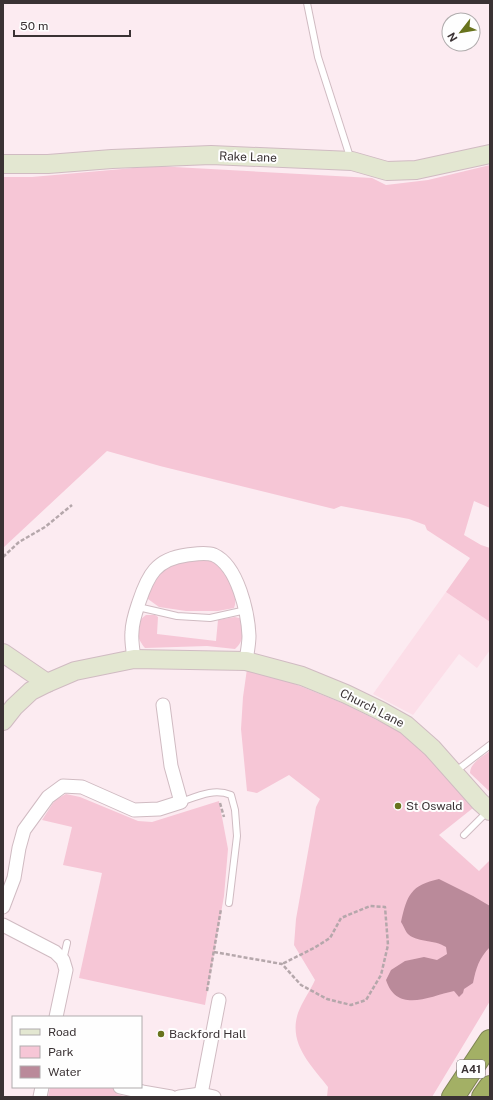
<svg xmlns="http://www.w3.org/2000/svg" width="493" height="1100" viewBox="0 0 493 1100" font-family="'Public Sans',sans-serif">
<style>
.built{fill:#fcdee8}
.green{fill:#f6c6d6}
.water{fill:#ba8a9a}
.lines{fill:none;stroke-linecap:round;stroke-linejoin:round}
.lane-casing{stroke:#d0bbc2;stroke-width:8}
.street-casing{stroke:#d0bbc2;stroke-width:15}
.secondary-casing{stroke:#d0bbc2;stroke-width:20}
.highway-casing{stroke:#7e8454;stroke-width:24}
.path{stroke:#b5a7ab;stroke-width:2.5;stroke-dasharray:4 2;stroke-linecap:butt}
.lane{stroke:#fff;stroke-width:6}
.street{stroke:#fff;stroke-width:13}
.secondary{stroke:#e3e7d1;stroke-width:18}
.highway{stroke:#a3b065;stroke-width:22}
.poi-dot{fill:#68731d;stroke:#fefefe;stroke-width:1.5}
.labels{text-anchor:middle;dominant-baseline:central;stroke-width:4;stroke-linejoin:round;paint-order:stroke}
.shield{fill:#fefefe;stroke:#756f71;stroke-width:1}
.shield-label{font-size:11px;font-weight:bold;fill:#3a3234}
.street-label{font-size:12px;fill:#3a3234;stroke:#fefefe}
.poi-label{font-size:12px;fill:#3a3234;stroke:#fefefe;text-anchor:start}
</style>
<rect width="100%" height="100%" fill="#fcebf1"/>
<polygon class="built" points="446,592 490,622 490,650 477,668 459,654 413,715 373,694"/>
<g class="green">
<polygon points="490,165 490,508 474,501 464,535 481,545 490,548 490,622 446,592 470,558 427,530 425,525 409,519 341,506 334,509 160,466 107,451 3,548 3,177 32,177 156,166 372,178 386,185 428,180"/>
<path d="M 208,559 C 211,560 214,562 216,564 C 225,572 240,596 234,608 L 218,611 L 186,611 L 159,607 L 148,599 L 146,592 L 153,578 L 172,563 Z"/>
<path d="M 146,615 L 155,615 L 158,617 L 157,634 L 216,641 L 218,620 L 235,617 L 243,619 C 244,631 244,641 235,649 L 207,646 L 145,648 C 136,637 133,624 146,615 Z"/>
<path d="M 247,669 L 280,678 L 342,703 L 411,737 L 473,808 L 439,835 L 479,871 L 490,860 L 490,1001 L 432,1097 L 327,1097 L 328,1087 C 311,1065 288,1044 298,1013 C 302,1002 310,991 315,980 L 294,945 L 296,919 L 316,807 L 320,799 L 289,775 L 257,793 L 247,791 L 241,729 L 243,697 Z"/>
<path d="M 490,751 L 490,792 L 470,773 C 470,763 482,757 490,751 Z"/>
<polygon points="66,794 80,797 138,821 152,822 219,801 228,849 224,896 205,1005 79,978 102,873 63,865 72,827 42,820 55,800"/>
<polygon points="50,1087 118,1087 117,1094 127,1097 48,1097"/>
</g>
<path class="water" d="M 439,879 L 473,896 L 490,906 L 490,947 C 479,958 476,968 473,983 L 464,989 L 463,993 L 459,997 L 454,991 C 430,996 397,1014 386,980 L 391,970 L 405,961 L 424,957 L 437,960 L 447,954 L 446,947 C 434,939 416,943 407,933 C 405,930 403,925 401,922 C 407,895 411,885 439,879 Z"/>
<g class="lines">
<g class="lane-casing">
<g id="lane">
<polyline points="307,3 318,57 351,160"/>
<polyline points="138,607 177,616 210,618 246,610"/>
<polyline points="456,771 490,745"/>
<path d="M 181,802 C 198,796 214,788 231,795 L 235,810 L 237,836 L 229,903"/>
<polyline points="464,835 488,811"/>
<polyline points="63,960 67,943"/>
</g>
</g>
<g class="street-casing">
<g id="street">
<path d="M 134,659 C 133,650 131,640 132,632 C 132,622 136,611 139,602 C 148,575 156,559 187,555 C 196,554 206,552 214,555 C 238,566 248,613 249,636 C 249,644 247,653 246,661"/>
<polyline points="3,907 14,878 19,848 24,830 48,797 63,786 82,787 134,810 159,809 181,802 171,766 163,705"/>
<polyline points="3,925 55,952 63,960 66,970 56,1017"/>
<polyline points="120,1087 142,1092"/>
<polyline points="201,1094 219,1000"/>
<polyline points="40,1097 42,1087"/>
<polyline points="141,1097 142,1092 171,1097"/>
<polyline points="179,1097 201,1094 214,1097"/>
</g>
</g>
<g class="secondary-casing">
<g id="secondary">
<polyline points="3,164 48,164 112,159 211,155 352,161 387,171 416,170 490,154"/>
<polyline points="3,653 47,683"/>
<polyline points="3,721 14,707 31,691 47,683 75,671 134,659 246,661 302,676 346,694 381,711 406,725 432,748 480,802 490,811"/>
</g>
</g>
<g class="highway-casing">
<g id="highway">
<polyline points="453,1097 490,1041"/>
<polyline points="483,1097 490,1087"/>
</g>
</g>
<g class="path">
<polyline points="3,557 19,542 45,527 72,505"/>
<polyline points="220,803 224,817"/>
<polyline points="214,952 282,964 301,985 327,999 351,1005 366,1000 381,975 388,945 385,907 370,906 341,918 330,938 314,948 282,964"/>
<polyline points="207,991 221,909"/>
</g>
<use href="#lane" class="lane"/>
<use href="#street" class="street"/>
<use href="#secondary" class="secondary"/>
<use href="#highway" class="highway"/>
</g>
<g class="poi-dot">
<circle cx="398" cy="806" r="4"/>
<circle cx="161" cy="1034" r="4"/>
</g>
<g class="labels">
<rect class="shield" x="457" y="1060" width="28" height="18" rx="3"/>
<g class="shield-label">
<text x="471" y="1069">A41</text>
</g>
<g class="street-label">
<text transform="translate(248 157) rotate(2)">Rake Lane</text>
<text transform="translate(372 708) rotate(27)">Church Lane</text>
</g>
<g class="poi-label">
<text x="406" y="806">St Oswald</text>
<text x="169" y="1034">Backford Hall</text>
</g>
</g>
<rect width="493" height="1100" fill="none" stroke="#3a3234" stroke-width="8"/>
<rect x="12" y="1016" width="130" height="72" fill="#fefefe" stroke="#b0acad"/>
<rect x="20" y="1029" width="20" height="6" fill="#e3e7d1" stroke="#b0acad"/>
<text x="48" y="1036" font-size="12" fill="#3a3234">Road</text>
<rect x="20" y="1046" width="20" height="12" fill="#f6c6d6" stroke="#b0acad"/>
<text x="48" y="1056" font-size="12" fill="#3a3234">Park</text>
<rect x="20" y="1066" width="20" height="12" fill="#ba8a9a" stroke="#b0acad"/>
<text x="48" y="1076" font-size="12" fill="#3a3234">Water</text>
<g transform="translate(461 32) rotate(239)"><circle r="19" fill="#fefefe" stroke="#b0acad"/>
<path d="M0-3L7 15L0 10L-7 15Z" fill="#68731d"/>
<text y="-6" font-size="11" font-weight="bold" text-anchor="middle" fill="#3a3234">N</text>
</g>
<path d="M14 30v6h116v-6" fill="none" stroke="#3a3234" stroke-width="2"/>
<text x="20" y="30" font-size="12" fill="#3a3234" stroke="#fefefe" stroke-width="3" paint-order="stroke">50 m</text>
</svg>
